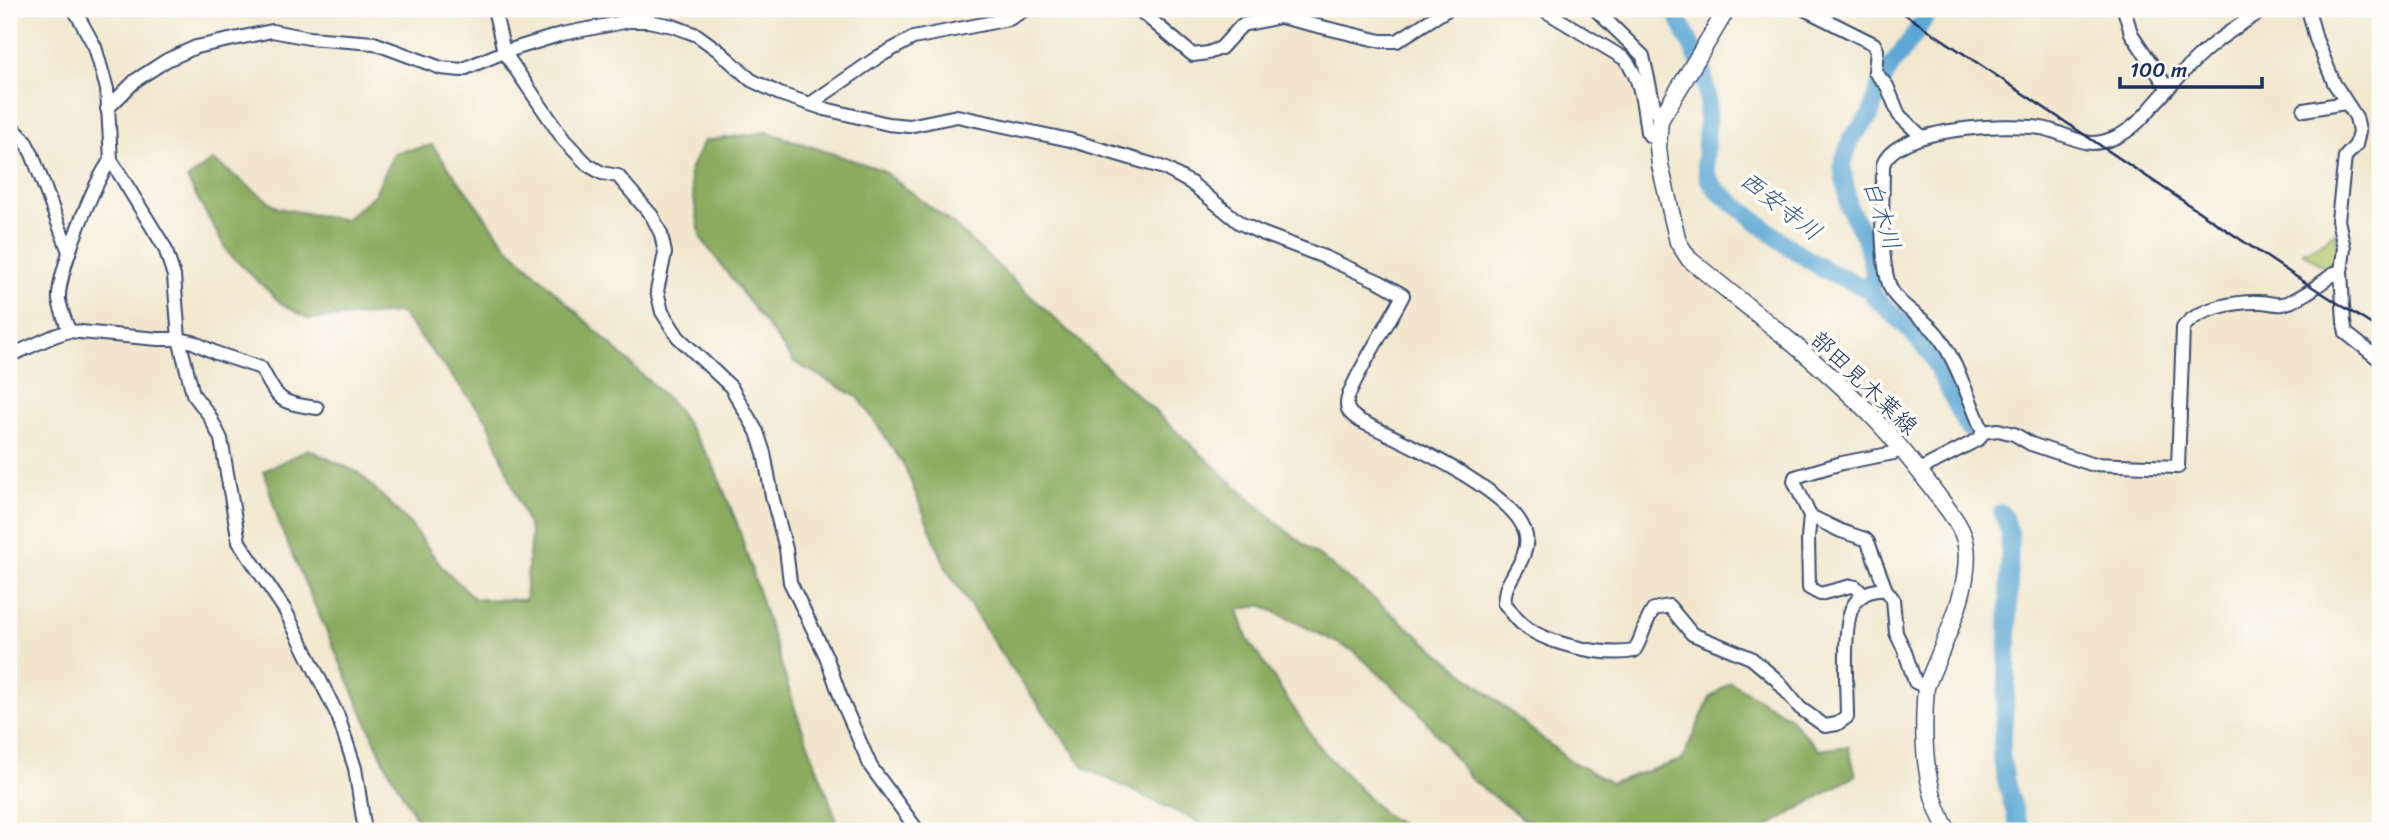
<svg xmlns="http://www.w3.org/2000/svg" width="2389" height="840" viewBox="0 0 2389 840" font-family="Sriracha,'Klee One',sans-serif">
<style>
.green{fill:#afc66b;stroke:#657a64;stroke-width:2}
.forest{fill:#8bab5f;stroke:#536d5e;stroke-width:2}
.lines{fill:none;stroke-linecap:round;stroke-linejoin:round}
.river{stroke:#5ba7d4;stroke-width:18}
.minor-casing{stroke:#3b4b6f;stroke-width:16}
.major-casing{stroke:#3b4b6f;stroke-width:19}
.minor{stroke:#fff;stroke-width:12}
.major{stroke:#fff;stroke-width:16}
.rail{stroke:#1b2f5e;stroke-width:2.5}
.labels{text-anchor:middle;dominant-baseline:central;stroke-width:7;stroke-linejoin:round;paint-order:stroke}
.street-label{font-size:23px;fill:#1b2f5e;stroke:#fdfcf7}
.water-label{font-size:24px;font-style:italic;fill:#315987;stroke:#fdfcf7}
</style>
<rect width="100%" height="100%" fill="#fdfcf7"/>
<filter id="ink" filterUnits="userSpaceOnUse"><feTurbulence type="fractalNoise" baseFrequency=".0143" numOctaves="2"/><feDisplacementMap in="SourceGraphic" scale="14" xChannelSelector="R" yChannelSelector="G"/><feConvolveMatrix kernelMatrix="1 2 1 2 8 2 1 2 1" color-interpolation-filters="sRGB"/></filter>
<filter id="wash" filterUnits="userSpaceOnUse"><feTurbulence type="fractalNoise" baseFrequency=".00686" numOctaves="4" result="noise"/><feDisplacementMap in="SourceGraphic" scale="28" xChannelSelector="R" yChannelSelector="G"/><feGaussianBlur stdDeviation="1.57" result="paint"/><feColorMatrix in="noise" values="0 0 0 0 0 0 0 0 0 0 0 0 0 0 0 0 0 1.4 0 .05"/><feComposite in="paint" operator="in"/></filter>
<g filter="url(#wash)">
<rect width="100%" height="100%" fill="#f2e7ce"/>
<polygon class="green" points="2336,231 2340,263 2329,271 2303,252 2325,241"/>
<g class="forest">
<polygon points="767,132 882,170 954,225 1232,483 1284,529 1368,594 1566,758 1611,783 1682,760 1710,698 1730,682 1789,717 1819,750 1848,746 1856,775 1760,831 1560,831 1522,818 1472,780 1415,707 1354,651 1261,605 1238,610 1247,638 1320,748 1383,813 1410,831 1217,831 1085,768 1006,661 947,570 904,465 859,398 794,362 701,238 689,172 704,141"/>
<polygon points="432,145 507,246 674,405 712,462 737,523 796,712 841,831 432,831 419,823 385,763 280,527 264,471 308,449 359,473 410,524 442,567 475,599 525,600 531,533 488,421 401,313 309,319 282,304 228,253 187,179 213,160 278,208 344,220 374,195 394,153"/>
</g>
<g class="lines">
<g class="river">
<polyline points="1674,9 1703,70 1708,103 1705,163 1708,178 1717,190 1785,244 1823,269 1870,290"/>
<polyline points="1930,9 1913,37 1891,66 1880,85 1870,116 1851,139 1842,165 1849,208 1865,237 1874,271 1870,290 1874,297 1907,327 1931,355 1968,428"/>
<polyline points="2002,513 2010,532 2007,682 2001,754 2006,782 2017,820 2023,831"/>
</g>
</g>
</g>
<g filter="url(#ink)">
<g class="lines">
<g class="minor-casing">
<g id="minor">
<polyline points="74,9 95,47 107,89 111,160 165,248 174,276 179,339 193,394 209,415 221,439 239,542 285,610 338,716 355,768 365,831"/>
<polyline points="494,9 504,52 564,140 588,165 602,173 618,176 652,216 661,234 665,253 657,291 662,312 678,337 731,387 757,432 764,453 772,496 786,549 790,582 826,656 842,701 871,767 918,831"/>
<polyline points="1138,9 1193,55 1208,53 1221,48 1242,25 1280,17 1381,41 1397,41 1448,9"/>
<path d="M 1542,9 L 1625,59 C 1642,80 1643,106 1647,132 L 1650,136 L 1659,139"/>
<polyline points="1595,9 1643,56 1655,110 1660,120"/>
<polyline points="1804,9 1874,44 1877,50 1875,72 1887,86 1899,115 1921,136"/>
<polyline points="2124,9 2131,33 2168,89"/>
<polyline points="2308,9 2316,39 2334,83 2356,117 2359,131 2356,145 2345,157 2338,220 2344,248 2341,272 2344,322 2346,333 2380,360"/>
<polyline points="810,104 878,57 913,38 1009,19 1026,9"/>
<path d="M 107,109 L 136,80 L 167,60 L 196,47 L 272,31 L 309,38 L 374,43 L 441,68 L 461,70 L 504,52 L 562,34 L 629,21 L 648,21 L 673,26 L 697,35 L 719,51 L 751,80 L 780,94 L 825,109 L 888,124 L 909,126 L 957,116 L 1070,140 L 1164,168 L 1191,183 L 1240,223 L 1259,232 L 1324,257 L 1380,282 L 1403,295 C 1394,315 1345,390 1347,404 C 1347,413 1354,416 1360,421 C 1398,439 1520,493 1526,536 C 1529,554 1514,571 1507,587 C 1505,591 1505,597 1504,603 C 1509,608 1513,615 1518,620 C 1539,643 1603,657 1634,651 C 1643,638 1644,622 1654,609 L 1669,606 L 1692,634 L 1751,658 L 1776,679 L 1800,708 L 1825,726 L 1837,724 L 1847,717 C 1847,692 1842,626 1853,606 C 1861,593 1873,589 1886,590 L 1893,599 L 1896,633 L 1904,649 L 1915,682 L 1926,687"/>
<polyline points="2304,110 2345,103"/>
<polyline points="9,133 15,130 24,139 32,154 69,252"/>
<path d="M 69,331 C 66,322 61,311 59,300 C 57,274 94,181 111,160"/>
<path d="M 9,356 L 54,336 L 69,331 L 158,339 L 179,339 L 193,342 L 216,353 L 261,368 C 280,402 278,402 317,408"/>
<path d="M 1983,432 C 1971,405 1955,357 1937,334 C 1924,317 1895,305 1889,284 C 1879,255 1883,197 1883,165 C 1895,127 2008,123 2041,128 C 2057,130 2077,143 2092,143 C 2105,143 2121,136 2131,128 C 2141,121 2149,110 2157,101 C 2175,81 2195,58 2217,41 C 2232,30 2249,18 2266,9"/>
<path d="M 1919,470 L 1979,439 L 1983,432 L 1998,430 L 2014,434 L 2031,444 L 2091,464 L 2178,467 L 2183,328 C 2197,308 2238,301 2260,302 C 2267,302 2275,305 2282,304 C 2298,302 2322,282 2335,273 L 2341,272"/>
<polyline points="1810,516 1841,531 1865,539 1868,542 1886,590"/>
<polyline points="1863,595 1856,587 1851,586 1820,594 1809,588 1808,538 1810,516 1794,481 1795,477 1842,463 1894,453 1900,448"/>
</g>
</g>
<g class="major-casing">
<path id="major" d="M 1727,9 L 1660,120 L 1658,147 L 1660,165 L 1678,242 L 1689,259 C 1751,310 1818,360 1874,418 C 1897,442 1918,469 1938,496 C 1948,510 1964,528 1966,546 C 1972,589 1942,646 1926,687 C 1922,736 1923,788 1948,831"/>
</g>
<use href="#minor" class="minor"/>
<use href="#major" class="major"/>
<polyline class="rail" points="1897,9 2292,274 2380,330"/>
</g>
</g>
<g class="labels">
<g class="street-label">
<text transform="translate(1864 383) rotate(44)">部田見木葉線</text>
</g>
<g class="water-label">
<text transform="translate(1781 206) rotate(38)">西安寺川</text>
<text transform="translate(1882 215) rotate(72)">白木川</text>
</g>
</g>
<rect width="2389" height="840" fill="none" stroke="#fdfcf7" stroke-width="35"/>
<path d="M2120 77v10h142v-10" fill="none" stroke="#1b2f5e" stroke-width="3.5"/>
<text x="2130" y="77" font-size="21" fill="#1b2f5e" stroke="#fdfcf7" stroke-width="5" paint-order="stroke">100 m</text>
</svg>
